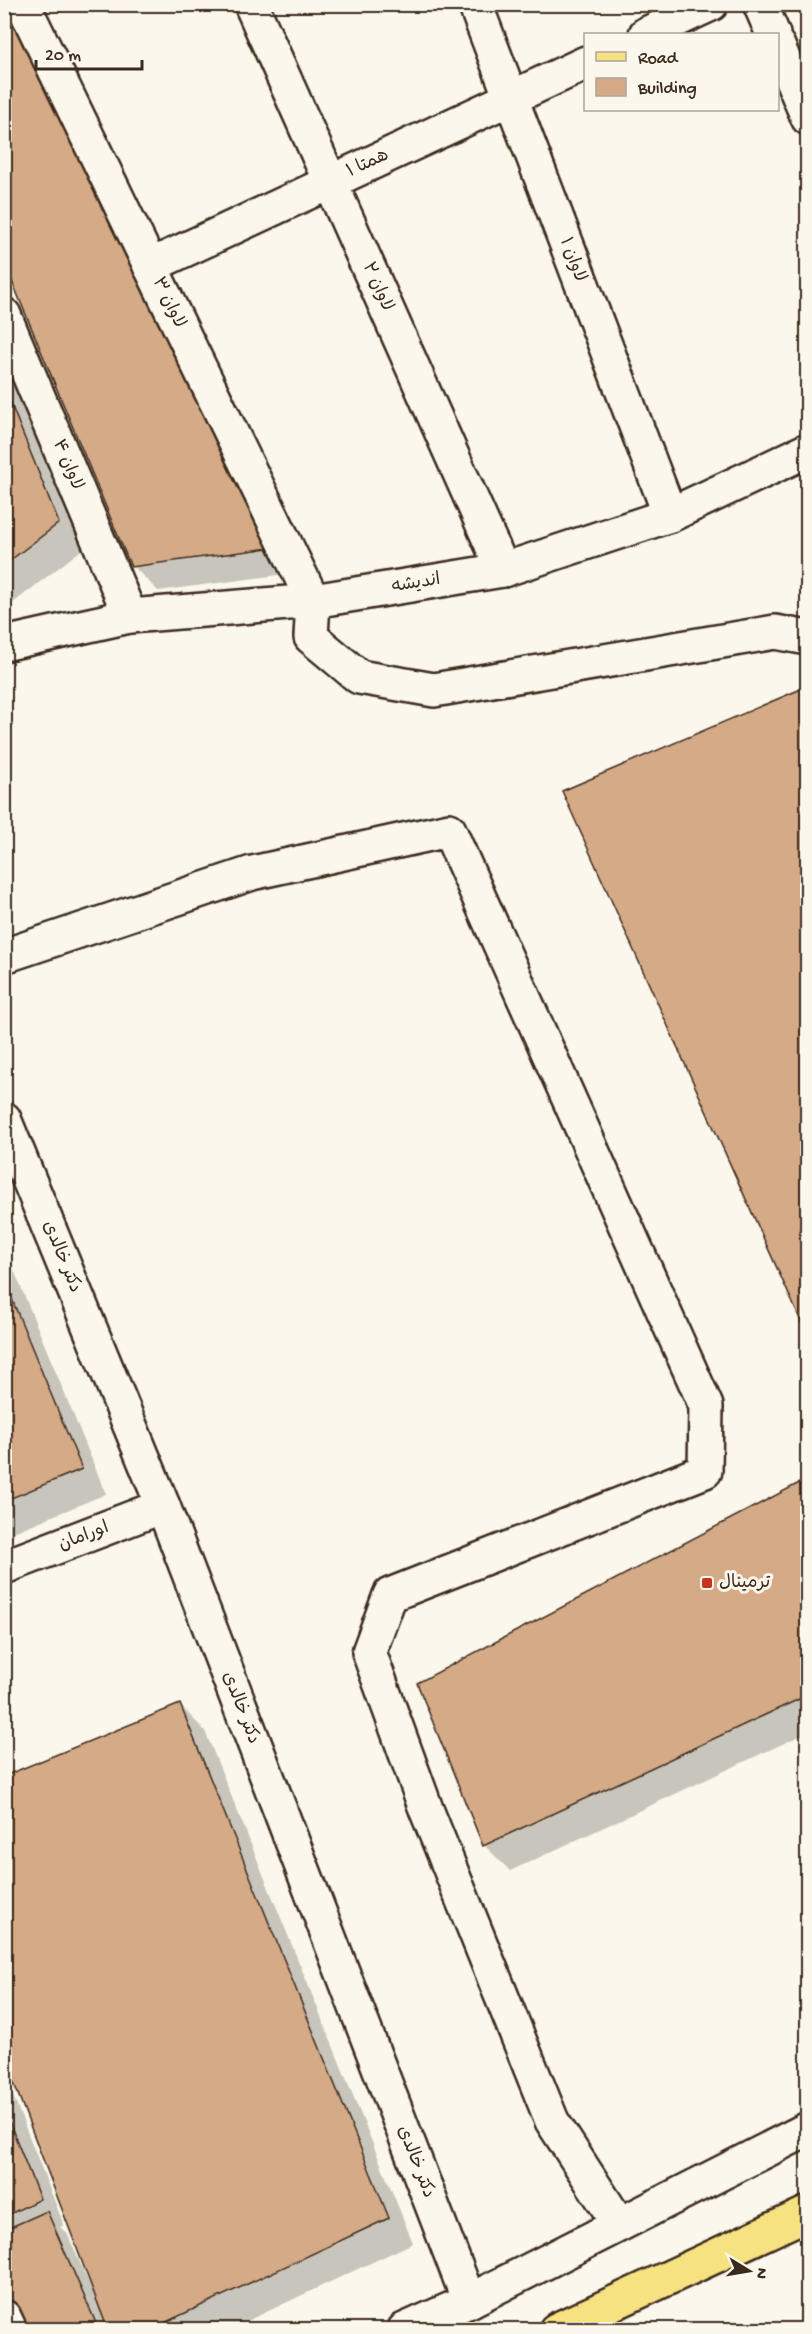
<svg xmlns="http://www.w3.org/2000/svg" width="812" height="2334" viewBox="0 0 812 2334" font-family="'Gochi Hand','Playpen Sans Arabic',sans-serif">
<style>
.shadow{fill:#0003}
.building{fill:#d5aa87;stroke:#3b2a1e;stroke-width:1.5}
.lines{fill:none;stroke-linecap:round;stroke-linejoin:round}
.minor-casing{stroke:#3b2a1e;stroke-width:38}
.major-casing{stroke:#3b2a1e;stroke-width:38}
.minor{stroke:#fbf7ec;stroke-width:33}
.major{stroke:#f7e281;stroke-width:33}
.poi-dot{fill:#c8321e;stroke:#fbf7ec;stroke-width:2}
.labels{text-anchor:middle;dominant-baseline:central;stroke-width:6;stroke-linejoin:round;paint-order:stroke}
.street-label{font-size:18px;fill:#3b2a1e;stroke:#fbf7ec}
.poi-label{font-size:18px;fill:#3b2a1e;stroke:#fbf7ec;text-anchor:start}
</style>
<rect width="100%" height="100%" fill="#fbf7ec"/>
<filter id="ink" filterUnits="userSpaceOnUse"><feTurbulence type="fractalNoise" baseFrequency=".0167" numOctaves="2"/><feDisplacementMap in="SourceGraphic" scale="12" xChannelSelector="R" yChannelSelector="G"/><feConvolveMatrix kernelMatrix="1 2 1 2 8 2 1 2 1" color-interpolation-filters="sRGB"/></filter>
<g filter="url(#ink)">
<g class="shadow">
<polygon points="4,258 301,572 158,591 133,566"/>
<polygon points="4,353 84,548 4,610"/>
<polygon points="4,1246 106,1494 4,1536"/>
<polygon points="808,1484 808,1732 510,1871 485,1846 419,1684"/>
<polygon points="180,1705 205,1731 413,2243 228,2330 23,2330 4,2288 4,2073 64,2225 60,2227 67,2233 93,2292 95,2291"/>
</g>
<g class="building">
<polygon points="4,4 11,4 277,547 131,567 4,262"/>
<polygon points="4,387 59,523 4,565"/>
<polygon points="808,686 808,1337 562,791"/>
<polygon points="4,1280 82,1469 4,1501"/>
<polygon points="805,1480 808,1484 808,1695 483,1846 417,1683"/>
<polygon points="180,1704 389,2218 149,2330 108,2330 4,2057 4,1776"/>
<polygon points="4,2109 40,2199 4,2217"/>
<polygon points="47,2211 99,2330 21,2330 4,2292 4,2230"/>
</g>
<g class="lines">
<g class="minor-casing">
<g id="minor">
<polyline points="23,4 313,601 311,637 359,677 434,690 775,632 808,638"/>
<polyline points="251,4 503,570"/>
<polyline points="475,4 670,515"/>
<polyline points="760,4 773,34"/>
<polyline points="646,34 711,4"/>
<polyline points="778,46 808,118"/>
<polyline points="150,266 586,63"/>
<polyline points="4,315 130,616"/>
<polyline points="4,644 130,616 313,601 503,570 670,515 808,450"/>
<polyline points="4,956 252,873 449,830 706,1406 705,1471 390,1595 369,1652 426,1809 552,2121 619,2224"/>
<polyline points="4,1119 163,1506 469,2301"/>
<polyline points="4,1567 163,1506"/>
<polyline points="4,2317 10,2330"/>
<polyline points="404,2330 469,2301 808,2129"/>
</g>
</g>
<g class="major-casing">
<polyline id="major" points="556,2330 808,2213"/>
</g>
<use href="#minor" class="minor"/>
<use href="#major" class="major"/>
</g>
</g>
<rect class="poi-dot" x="701" y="1577" width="12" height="12" rx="3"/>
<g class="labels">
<g class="street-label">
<text transform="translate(368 164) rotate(-25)">همتا ۱</text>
<text transform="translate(572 260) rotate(69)">لاوان ۱</text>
<text transform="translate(377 287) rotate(66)">لاوان ۲</text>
<text transform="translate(168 303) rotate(64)">لاوان ۳</text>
<text transform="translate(67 465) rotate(67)">لاوان ۴</text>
<text transform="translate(416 584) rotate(-9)">اندیشه</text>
<text transform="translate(61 1257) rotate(68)">دکتر خالدی</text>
<text transform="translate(84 1537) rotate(-21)">اورامان</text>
<text transform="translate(240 1708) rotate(69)">دکتر خالدی</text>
<text transform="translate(415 2162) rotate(69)">دکتر خالدی</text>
</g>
<g class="poi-label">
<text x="719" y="1583">ترمینال</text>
</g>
</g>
<rect width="812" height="2334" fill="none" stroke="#fbf7ec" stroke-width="24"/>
<rect x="12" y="12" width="788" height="2310" fill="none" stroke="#3b2a1e" stroke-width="2" filter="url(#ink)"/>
<rect x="584" y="33" width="195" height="78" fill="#fbf7ec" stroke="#aea59a" stroke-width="1.5"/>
<rect x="596" y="52" width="30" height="9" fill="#f7e281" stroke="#aea59a" stroke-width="1.5"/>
<text x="638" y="63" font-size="18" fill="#3b2a1e">Road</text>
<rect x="596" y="78" width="30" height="18" fill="#d5aa87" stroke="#aea59a" stroke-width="1.5"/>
<text x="638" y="93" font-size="18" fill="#3b2a1e">Building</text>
<g transform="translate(749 2271) rotate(101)" stroke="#fbf7ec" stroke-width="4.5" paint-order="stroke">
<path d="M0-4.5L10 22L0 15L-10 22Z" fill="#3b2a1e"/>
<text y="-9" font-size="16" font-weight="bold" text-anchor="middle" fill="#3b2a1e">N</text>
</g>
<path d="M36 60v9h106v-9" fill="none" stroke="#3b2a1e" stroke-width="3"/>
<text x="45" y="60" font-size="18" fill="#3b2a1e" stroke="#fbf7ec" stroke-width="4.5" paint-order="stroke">20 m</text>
</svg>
